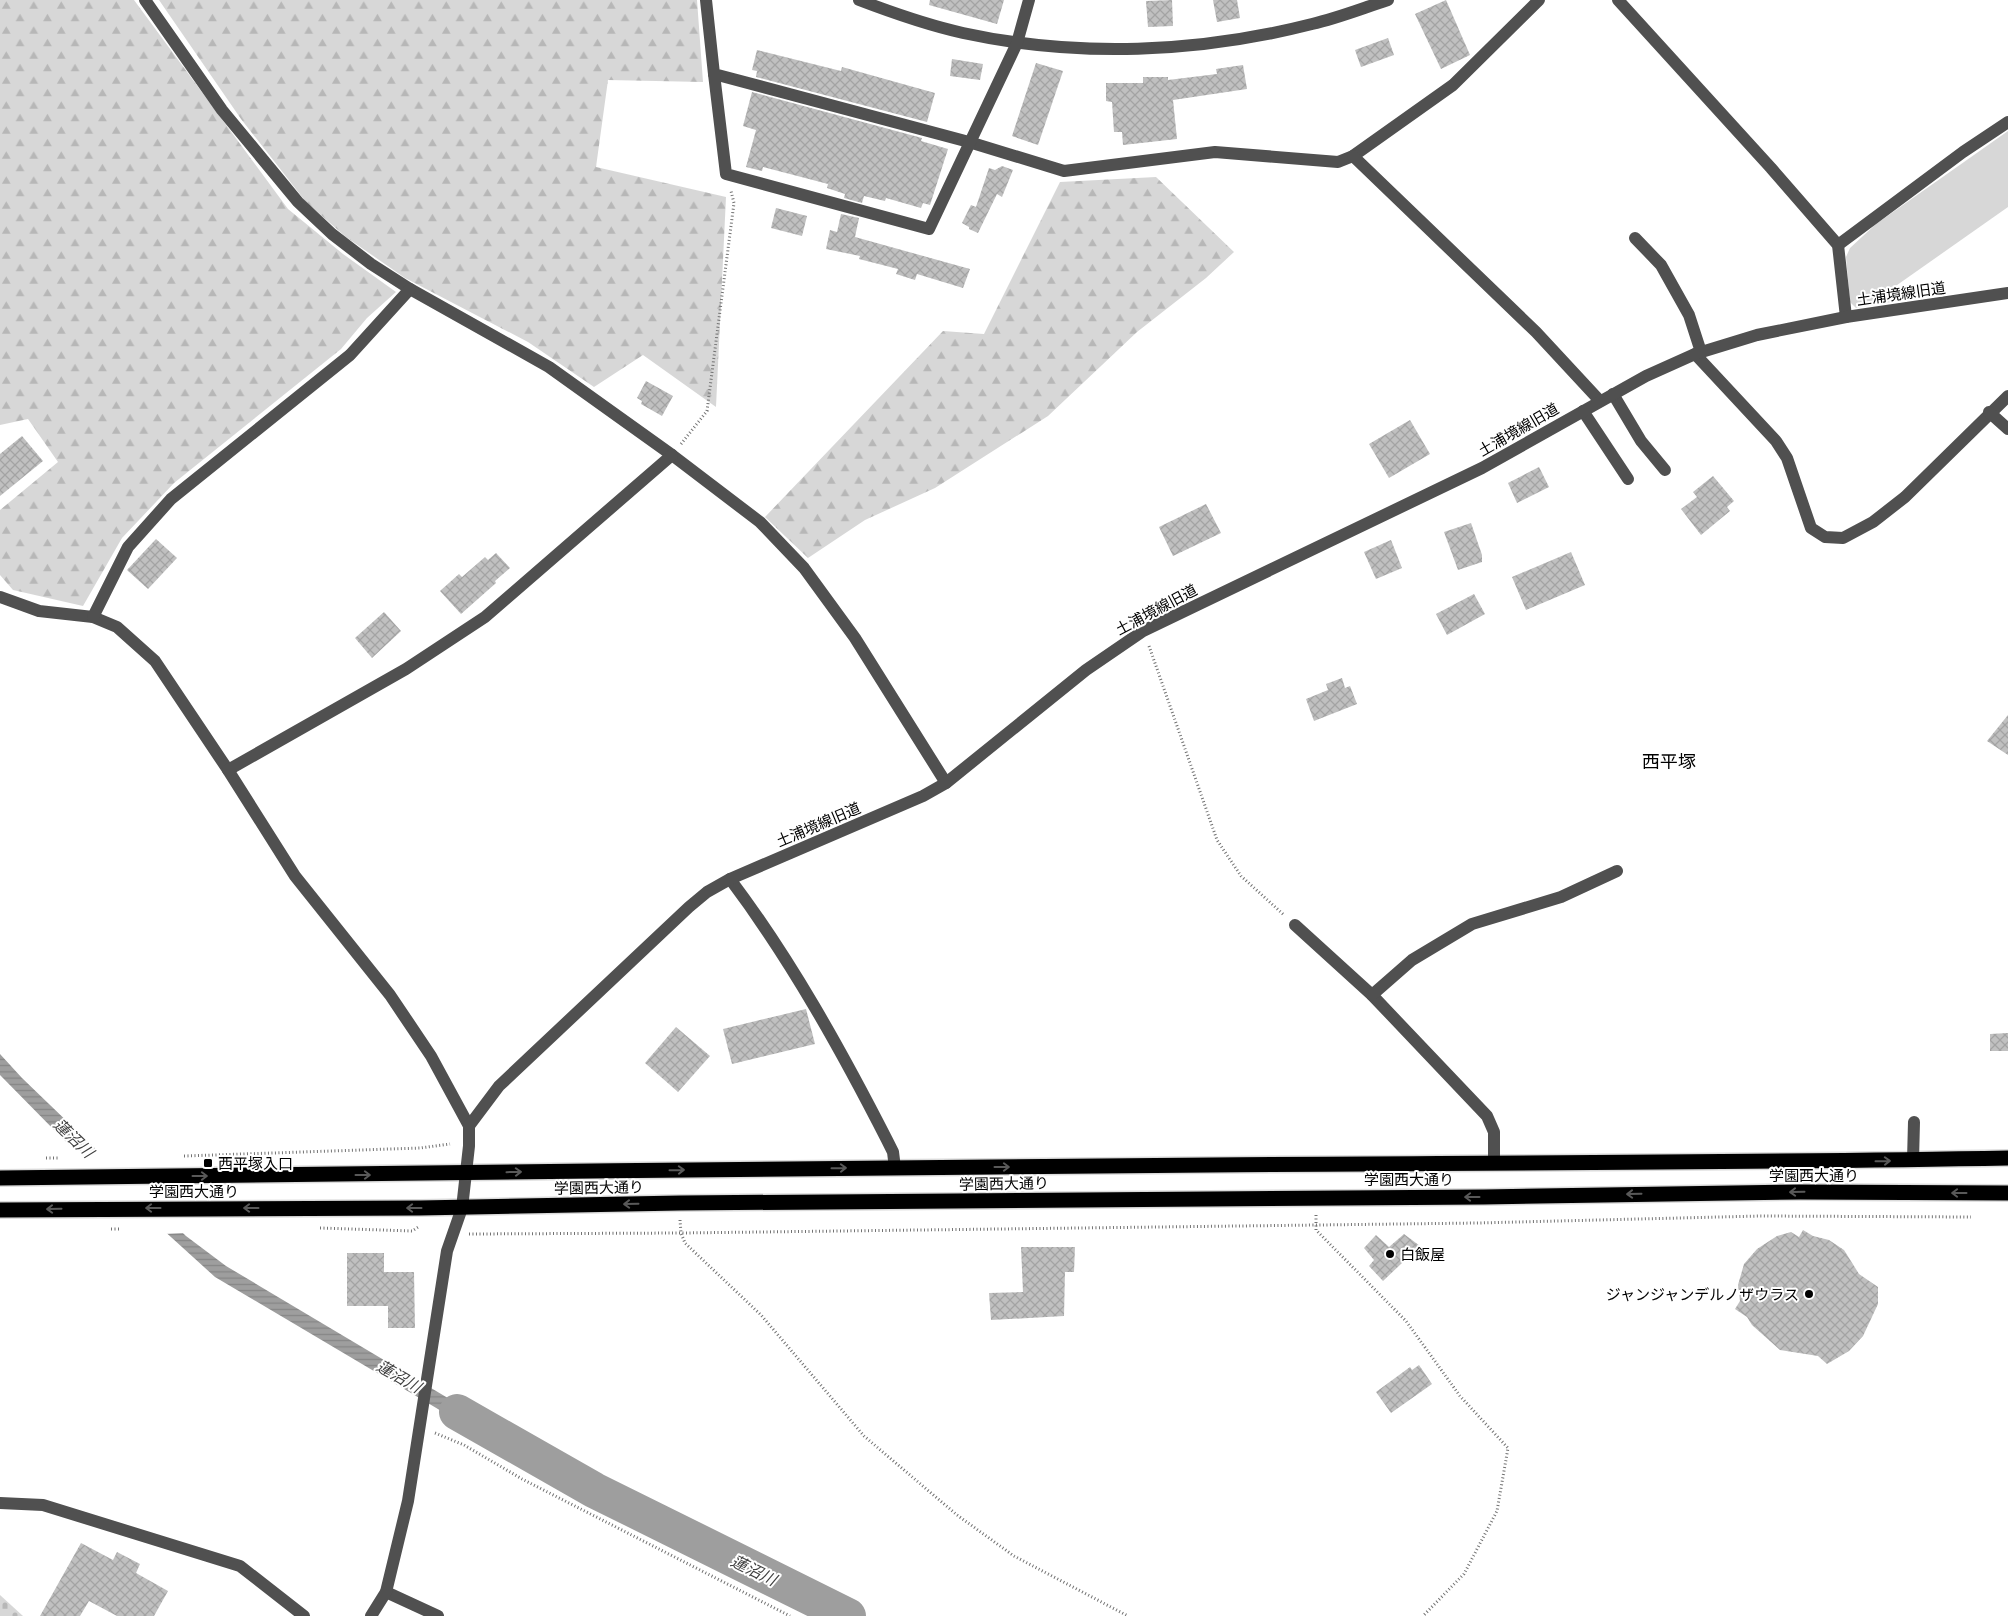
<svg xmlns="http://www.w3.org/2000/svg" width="2008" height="1616" viewBox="0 0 2008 1616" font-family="'Noto Sans','Noto Sans JP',sans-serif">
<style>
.green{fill:#d7d7d7}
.forest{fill:url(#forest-firs)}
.cemetery{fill:url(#cemetery-stones)}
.water{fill:url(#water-rules)}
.pier{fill:#fff}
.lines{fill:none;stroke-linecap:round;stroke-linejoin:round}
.river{stroke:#9e9e9e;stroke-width:36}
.building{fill:url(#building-cross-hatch)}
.highway-casing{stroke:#dbdbdb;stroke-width:18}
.path{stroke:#727272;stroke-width:3;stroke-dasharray:1 2.5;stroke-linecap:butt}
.minor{stroke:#505050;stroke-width:12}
.highway{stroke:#000;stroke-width:15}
.oneway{stroke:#595959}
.poi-dot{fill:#000;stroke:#fff;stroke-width:2}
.labels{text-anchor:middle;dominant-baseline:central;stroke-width:4;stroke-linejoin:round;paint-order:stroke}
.street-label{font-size:15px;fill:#000;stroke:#fff}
.poi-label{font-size:15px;fill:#000;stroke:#fff;text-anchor:start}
.water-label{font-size:16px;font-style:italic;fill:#3f3f3f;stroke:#fff}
.quarter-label{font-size:18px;fill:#000;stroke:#fff}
</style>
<defs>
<pattern id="forest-firs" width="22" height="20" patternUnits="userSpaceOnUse" patternTransform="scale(1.25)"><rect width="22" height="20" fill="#d7d7d7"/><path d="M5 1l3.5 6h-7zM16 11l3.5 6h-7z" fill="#b7b7b7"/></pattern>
<pattern id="cemetery-stones" width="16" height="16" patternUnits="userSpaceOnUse" patternTransform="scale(1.25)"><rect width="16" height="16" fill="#d7d7d7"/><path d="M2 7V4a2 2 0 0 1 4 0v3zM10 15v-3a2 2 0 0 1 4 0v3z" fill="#b7b7b7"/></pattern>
<pattern id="water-rules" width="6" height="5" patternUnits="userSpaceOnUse" patternTransform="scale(1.25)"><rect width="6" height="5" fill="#9e9e9e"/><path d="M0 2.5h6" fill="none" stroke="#868686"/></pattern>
<pattern id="building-cross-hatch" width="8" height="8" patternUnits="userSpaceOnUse" patternTransform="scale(1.25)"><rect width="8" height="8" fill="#c0c0c0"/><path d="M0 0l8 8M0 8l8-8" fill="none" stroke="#a3a3a3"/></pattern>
</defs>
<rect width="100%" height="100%" fill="#fff"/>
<polygon class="green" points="2008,131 2008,207 1890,290 1897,301 1856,308 1850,302 1846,257 1850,248 1876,224"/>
<g class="forest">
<polygon points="0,0 134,0 288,209 343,254 396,292 367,318 341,349 174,483 122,538 83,606 13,590 0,575 0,510 58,462 28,419 0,425"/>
<polygon points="159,0 697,0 703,82 608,80 596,167 726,197 716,407 643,355 594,387 528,342 405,278 346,237 306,202 241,119"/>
<polygon points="1156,177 1234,252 1206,278 1137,332 1048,416 935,488 865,520 808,558 765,517 943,331 984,334 1060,182"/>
</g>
<polygon class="cemetery" points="0,1595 23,1616 0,1616"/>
<polygon class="water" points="0,1054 22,1078 186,1236 226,1266 505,1432 497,1444 215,1277 63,1139 0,1075"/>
<polygon class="pier" points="72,1151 100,1151 186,1233 163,1234"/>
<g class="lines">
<polyline class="river" points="457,1412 594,1490 848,1616"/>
</g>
<g class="building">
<polygon points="930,0 1004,0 997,24 929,5"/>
<polygon points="1172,0 1173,26 1148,27 1146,1"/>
<polygon points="1213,0 1237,0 1240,18 1217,22"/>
<polygon points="1446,0 1470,55 1441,69 1415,14"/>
<polygon points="1388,38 1394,55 1361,67 1355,50"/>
<polygon points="757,50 841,71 842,67 935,93 927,122 756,77 757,71 752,70"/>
<polygon points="952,59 983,64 980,80 950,76"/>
<polygon points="1036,63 1063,71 1038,145 1012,136"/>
<polygon points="1243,65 1247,89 1173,100 1177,139 1123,145 1122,132 1114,132 1112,102 1106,101 1106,83 1143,83 1143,77 1168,77 1168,80 1217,74 1216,69"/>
<polygon points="752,92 922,138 921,141 948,149 930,205 923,203 921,208 886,198 885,201 864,196 862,203 844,198 845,194 827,188 828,184 763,167 762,171 746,167 756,130 743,126"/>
<polygon points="1002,166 1013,170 1002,197 997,194 978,233 969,229 969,227 962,223 971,205 976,207 989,168 995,170"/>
<polygon points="776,208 807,216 802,236 771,228"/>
<polygon points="841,214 859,218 855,237 970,269 963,288 917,274 915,280 896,274 898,269 859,259 860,256 826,249 830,230 837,232"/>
<polygon points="646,381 673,396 662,416 641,404 642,401 637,398"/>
<polygon points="1410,420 1430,454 1389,478 1369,444"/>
<polygon points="22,436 43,461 0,496 0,454"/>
<polygon points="1539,467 1549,487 1517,503 1508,483"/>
<polygon points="1713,476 1734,501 1727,507 1730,511 1701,535 1681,509 1697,497 1693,492"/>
<polygon points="1206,504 1221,533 1173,556 1159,527"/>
<polygon points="1471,523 1482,555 1482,562 1458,570 1444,532"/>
<polygon points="156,539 177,558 148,589 127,570"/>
<polygon points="1391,540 1402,568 1376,579 1364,552"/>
<polygon points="1571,552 1585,585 1526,610 1512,577"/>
<polygon points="496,553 510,568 495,581 496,583 461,614 440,591 459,574 462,577 485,557 488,560"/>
<polygon points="1474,594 1485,614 1447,635 1436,614"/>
<polygon points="384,612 401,631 372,658 355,638"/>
<polygon points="1342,678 1345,688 1350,686 1357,704 1314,721 1306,699 1328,690 1326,684"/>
<polygon points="2008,715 2008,755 1987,741"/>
<polygon points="806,1009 815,1044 732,1064 723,1029"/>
<polygon points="676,1027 710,1056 678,1092 645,1063"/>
<polygon points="2008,1033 2008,1051 1990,1051 1990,1034"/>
<polygon points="1803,1230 1813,1236 1829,1240 1844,1250 1859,1274 1878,1287 1878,1304 1863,1336 1849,1351 1827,1364 1818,1356 1780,1350 1752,1325 1747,1317 1735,1309 1740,1301 1738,1285 1744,1264 1757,1249 1777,1236 1791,1232 1799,1237"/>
<polygon points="1404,1234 1420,1246 1383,1281 1369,1266 1374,1260 1364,1248 1376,1235 1389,1247"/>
<polygon points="1021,1247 1075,1247 1074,1272 1065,1272 1064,1316 991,1320 989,1293 1023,1292"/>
<polygon points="347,1253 384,1253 384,1272 414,1272 415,1328 388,1328 388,1306 347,1306"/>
<polygon points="1419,1365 1432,1384 1391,1413 1376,1392 1410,1367 1412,1370"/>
<polygon points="81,1543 113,1560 117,1552 140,1564 136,1573 168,1591 154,1616 117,1616 89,1601 80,1616 40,1616"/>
</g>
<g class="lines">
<g class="highway-casing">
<g id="highway">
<path d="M 0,1178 C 404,1173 807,1168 1211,1165 C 1477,1163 1742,1163 2008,1158"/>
<polyline points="0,1210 420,1208 680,1203 1484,1197 1800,1192 2008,1193"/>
</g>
</g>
<g class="path">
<polyline points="681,444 707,411 734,203 731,191"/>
<polyline points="1149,646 1217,840 1241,876 1284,915"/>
<polyline points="184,1156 420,1148 450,1144"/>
<polyline points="46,1158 58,1158"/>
<polyline points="1316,1215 1316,1230 1406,1321 1460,1396 1508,1448 1497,1511 1464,1574 1423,1616"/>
<polyline points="680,1220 681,1233 685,1243 761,1315 864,1436 957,1515 1014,1556 1128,1616"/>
<polyline points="320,1228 412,1231 420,1226"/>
<polyline points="111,1229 119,1229"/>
<polyline points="469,1234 681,1233 1477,1223 1760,1216 1971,1217"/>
<polyline points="435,1433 464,1445 522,1479 790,1616"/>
</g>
<g class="minor">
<polyline points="145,0 222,110 298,202 332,234 371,264 410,289 549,367 672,455 760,522 804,568 855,638 946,783"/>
<polyline points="706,0 714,74 969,142 1064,171 1215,152 1338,162 1353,156 1453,85 1539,0"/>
<path d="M 859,0 C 893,13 927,25 963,33 C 1078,58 1198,53 1312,24 C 1338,18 1363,8 1388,0"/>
<polyline points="1618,0 1771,168 1838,245 1846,317"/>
<polyline points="714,74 726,174 929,229 1017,43 1029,0"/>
<polyline points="1353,156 1536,332 1600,401"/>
<polyline points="1635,238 1661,265 1689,315 1701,352"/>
<polyline points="1838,245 1963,152 2008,122"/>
<polyline points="1695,354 1776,441 1787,458 1811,528 1825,537 1843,538 1873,522 1905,497 2008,396"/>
<polyline points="1613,394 1641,441 1665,470"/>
<polyline points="1583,411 1628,479"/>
<polyline points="1989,412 2008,429"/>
<polyline points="0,597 39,611 93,617 117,627 155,661 228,770 295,876 390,995 431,1056 469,1126"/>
<polyline points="93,617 128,547 171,499 350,355 410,289"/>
<polyline points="228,770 406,669 485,617 672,455"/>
<path d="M 730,879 C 791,960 841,1050 887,1140 L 893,1152 L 895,1168"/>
<polyline points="1295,925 1372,995 1487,1116 1494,1132 1494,1163"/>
<polyline points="1372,995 1412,960 1472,924 1561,897 1617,871"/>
<polyline points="1913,1160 1914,1122"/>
<polyline points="0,1503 43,1505 240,1566 304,1616"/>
<polyline points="386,1592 438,1616"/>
<polyline points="371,1616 386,1592 408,1501 447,1251 462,1208 469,1146 469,1126 499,1086 689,907 707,892 730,879 923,796 946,783 1086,670 1143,631 1482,468 1646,376 1695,354 1757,335 1846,317 2008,293"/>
</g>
<use href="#highway" class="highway"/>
</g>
<defs><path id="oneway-shaft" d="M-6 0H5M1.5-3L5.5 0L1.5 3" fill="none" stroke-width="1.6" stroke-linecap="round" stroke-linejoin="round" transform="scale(1.25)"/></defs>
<g class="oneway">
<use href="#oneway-shaft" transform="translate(1883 1161) rotate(-1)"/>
<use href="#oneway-shaft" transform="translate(1002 1167)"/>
<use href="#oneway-shaft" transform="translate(839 1168) rotate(-1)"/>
<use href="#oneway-shaft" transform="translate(677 1170) rotate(-1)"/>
<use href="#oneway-shaft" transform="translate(514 1172) rotate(-1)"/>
<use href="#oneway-shaft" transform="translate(363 1175)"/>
<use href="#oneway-shaft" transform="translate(200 1176)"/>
<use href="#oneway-shaft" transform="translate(1797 1192) rotate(179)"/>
<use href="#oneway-shaft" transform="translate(1959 1193) rotate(180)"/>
<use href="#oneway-shaft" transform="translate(1634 1194) rotate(179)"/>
<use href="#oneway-shaft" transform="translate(1472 1197) rotate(180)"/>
<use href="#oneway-shaft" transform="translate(631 1204) rotate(179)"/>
<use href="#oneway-shaft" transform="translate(153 1208) rotate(180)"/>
<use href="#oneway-shaft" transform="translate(251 1208) rotate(-180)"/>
<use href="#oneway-shaft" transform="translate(414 1208) rotate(180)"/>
<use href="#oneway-shaft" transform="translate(54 1209) rotate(179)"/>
</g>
<g class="poi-dot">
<rect x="203" y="1158" width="10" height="10" rx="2.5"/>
<circle cx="1390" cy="1254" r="5"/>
<circle cx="1809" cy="1294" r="5"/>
</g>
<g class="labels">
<g class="street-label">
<text transform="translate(1901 293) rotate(-8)">土浦境線旧道</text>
<text transform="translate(1518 429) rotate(-30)">土浦境線旧道</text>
<text transform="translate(1156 609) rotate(-28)">土浦境線旧道</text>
<text transform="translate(818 824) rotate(-23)">土浦境線旧道</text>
<text x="1814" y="1175">学園西大通り</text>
<text x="1409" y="1179">学園西大通り</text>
<text transform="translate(1004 1183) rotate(-1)">学園西大通り</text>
<text transform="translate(599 1187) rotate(-1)">学園西大通り</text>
<text x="194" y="1191">学園西大通り</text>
</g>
<g class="poi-label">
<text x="218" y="1163">西平塚入口</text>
<text x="1400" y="1254">白飯屋</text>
<text x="1799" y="1294" text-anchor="end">ジャンジャンデルノザウラス</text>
</g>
<g class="water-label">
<text transform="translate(74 1138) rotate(44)">蓮沼川</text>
<text transform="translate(399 1376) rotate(30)">蓮沼川</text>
<text transform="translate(754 1570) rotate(26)">蓮沼川</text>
</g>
<g class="quarter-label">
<text x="1669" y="761">西平塚</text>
</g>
</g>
</svg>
